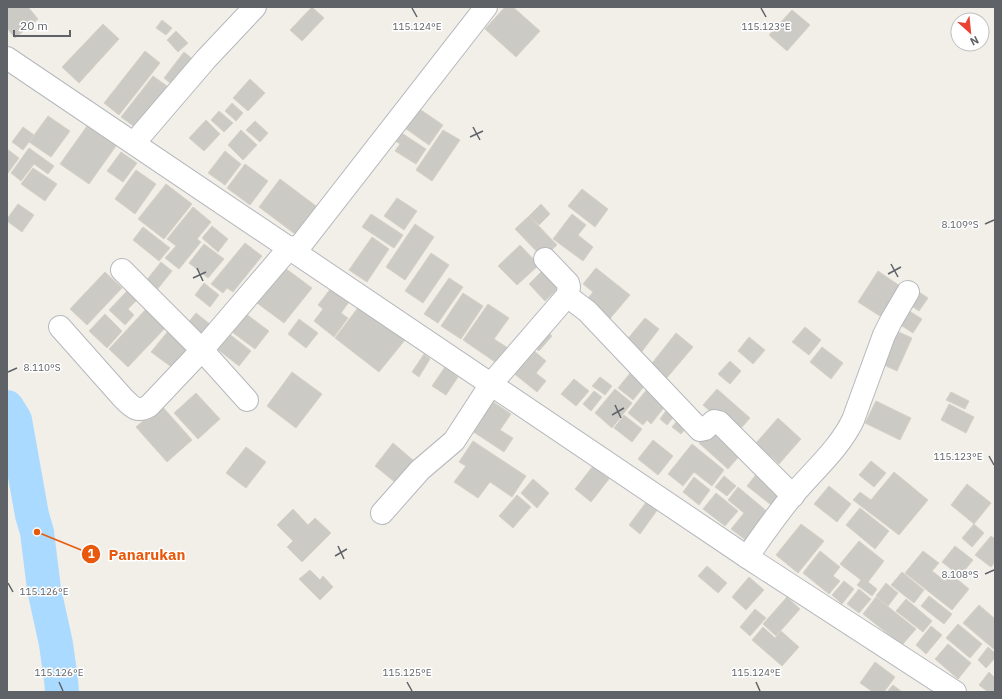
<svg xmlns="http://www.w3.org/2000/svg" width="1002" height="699" viewBox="0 0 1002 699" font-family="'IBM Plex Sans',sans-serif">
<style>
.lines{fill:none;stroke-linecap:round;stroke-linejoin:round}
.river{stroke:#aadaff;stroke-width:34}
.building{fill:#cccac5;stroke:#d6d1c6}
.minor-casing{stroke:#b5b8bc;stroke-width:24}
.minor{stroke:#fff;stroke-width:22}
.ticks{fill:none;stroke:#5f6368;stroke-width:1.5}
.ticks-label{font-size:10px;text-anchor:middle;fill:#5f6368;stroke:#fff;stroke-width:3;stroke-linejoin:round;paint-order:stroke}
.leader{fill:none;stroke:#e8590c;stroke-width:1.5}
.callout-dot{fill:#e8590c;stroke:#fff;stroke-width:1.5}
.mark-label{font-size:12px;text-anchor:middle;font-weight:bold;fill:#fff}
.callout-label{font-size:15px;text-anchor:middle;font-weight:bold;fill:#e8590c;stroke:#fff;stroke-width:3;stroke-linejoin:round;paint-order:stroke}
</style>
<rect width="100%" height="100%" fill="#f1efe8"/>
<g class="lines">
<polyline class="river" points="7,407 15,420 32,515 37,532 44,589 56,644 61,680 62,692"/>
</g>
<g class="building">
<polygon points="7,7 28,7 38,19 15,38 7,28"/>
<polygon points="312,7 324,18 302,41 290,30"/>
<polygon points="505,7 513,7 540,31 516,57 485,29"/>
<polygon points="792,10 810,25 787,51 769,35"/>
<polygon points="162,20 172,28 166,35 156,28"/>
<polygon points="103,24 119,39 79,83 62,67"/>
<polygon points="176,31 188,43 178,52 167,40"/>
<polygon points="145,51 160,63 119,115 104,103"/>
<polygon points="184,52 195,61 175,87 164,78"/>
<polygon points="153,76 171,89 139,130 121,117"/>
<polygon points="250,79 265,93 248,111 233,98"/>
<polygon points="232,103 243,113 236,121 225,111"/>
<polygon points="415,106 443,125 429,145 402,126"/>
<polygon points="219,111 233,123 224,132 211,120"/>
<polygon points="48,116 70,131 51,157 29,142"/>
<polygon points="206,120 220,134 204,151 189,138"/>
<polygon points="255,121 268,133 260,142 246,130"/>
<polygon points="87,126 116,146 89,184 60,164"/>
<polygon points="23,127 34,135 23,150 12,142"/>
<polygon points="394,128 426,149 416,164 395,151 400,144 388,136"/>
<polygon points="241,130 257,145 243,160 228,145"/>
<polygon points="443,130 460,140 432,181 416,170"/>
<polygon points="29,148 54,166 48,174 34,164 21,181 11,173"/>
<polygon points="7,149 19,158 8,173 7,173"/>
<polygon points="225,151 241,164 225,185 208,173"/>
<polygon points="121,152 137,163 123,182 107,171"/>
<polygon points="245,164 268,181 250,205 227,188"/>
<polygon points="33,168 57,184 45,201 21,184"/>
<polygon points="136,170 156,184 135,214 115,199"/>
<polygon points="280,179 320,209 299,237 259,207"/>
<polygon points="166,184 192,204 164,239 138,219"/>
<polygon points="582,189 608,209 595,227 568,206"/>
<polygon points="397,198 417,211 404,230 384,216"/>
<polygon points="18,204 34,215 22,232 7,221 7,219"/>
<polygon points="541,204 550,214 539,225 529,216"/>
<polygon points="193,207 211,222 197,239 201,242 179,269 165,258 176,246 167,239"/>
<polygon points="371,214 403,235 394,248 362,227"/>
<polygon points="572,214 586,225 578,235 593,247 583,261 553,239"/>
<polygon points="529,216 557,245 543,258 515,229"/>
<polygon points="415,224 434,237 405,280 386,267"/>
<polygon points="212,226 228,239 218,252 202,238"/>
<polygon points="143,227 170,248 159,261 133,240"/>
<polygon points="372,237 389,249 367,282 349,270"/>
<polygon points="245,243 262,256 233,292 227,288 223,293 211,284"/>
<polygon points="204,244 224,259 208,278 189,263"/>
<polygon points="520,245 539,265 517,285 498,266"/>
<polygon points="431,253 449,265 423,303 405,291"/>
<polygon points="161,262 172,271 156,291 145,282"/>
<polygon points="285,268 312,288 284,323 257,303"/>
<polygon points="545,268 562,285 545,301 529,284"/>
<polygon points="596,268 630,295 608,321 585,302 593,292 583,284"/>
<polygon points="878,271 903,288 883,318 858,302"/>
<polygon points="105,272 122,288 87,325 70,309"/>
<polygon points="449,278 463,287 438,323 424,314"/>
<polygon points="204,283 219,295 210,307 195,295"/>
<polygon points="331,288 349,302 341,313 348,318 334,337 314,321 323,309 318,305"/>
<polygon points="128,290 138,299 128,309 134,315 125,325 109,310"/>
<polygon points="916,290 928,298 919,311 907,303"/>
<polygon points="463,293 483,306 461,339 441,326"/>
<polygon points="488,304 509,318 494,339 508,348 498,364 463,340"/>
<polygon points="360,305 405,340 379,372 335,338"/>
<polygon points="903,307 922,319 913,333 894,321"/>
<polygon points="147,308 167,326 128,367 109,349"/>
<polygon points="242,311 269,331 255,349 228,329"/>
<polygon points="196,313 216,329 204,344 183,329"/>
<polygon points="105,314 122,331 107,348 89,331"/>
<polygon points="645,318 659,329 640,354 625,342"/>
<polygon points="299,319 318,333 306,348 288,334"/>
<polygon points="541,327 552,336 539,351 529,343"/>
<polygon points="805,327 821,340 809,355 792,342"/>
<polygon points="890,328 912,338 897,371 875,361"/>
<polygon points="169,330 194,349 177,371 151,352"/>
<polygon points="228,333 251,351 239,366 216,348"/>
<polygon points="676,333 693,347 665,380 649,367"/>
<polygon points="749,337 765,350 753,364 738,351"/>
<polygon points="526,344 546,361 536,373 546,381 537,392 507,368"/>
<polygon points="822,347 843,363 831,379 810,362"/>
<polygon points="424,354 430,359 419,377 412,372"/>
<polygon points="730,361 741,371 730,384 718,374"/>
<polygon points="445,367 458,377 446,395 432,386"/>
<polygon points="292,372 322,394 296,428 267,406"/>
<polygon points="631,372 646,384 633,400 618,388"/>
<polygon points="600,377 612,386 605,395 592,386"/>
<polygon points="574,379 589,391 576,406 561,394"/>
<polygon points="648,388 666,405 651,424 647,420 643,425 628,413"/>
<polygon points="615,389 632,403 612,428 595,413"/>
<polygon points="717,389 750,418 736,434 703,405"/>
<polygon points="594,391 602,397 591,411 583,404"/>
<polygon points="951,392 969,401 965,409 946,400"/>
<polygon points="196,393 220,419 198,439 174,413"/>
<polygon points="489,399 511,414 500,430 513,438 504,452 469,429"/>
<polygon points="876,401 911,418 900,440 865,423"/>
<polygon points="949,404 974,417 966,433 941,420"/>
<polygon points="161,405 192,440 167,462 136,427"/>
<polygon points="668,408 676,414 667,425 660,419"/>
<polygon points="624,415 642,429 632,442 614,428"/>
<polygon points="681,416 690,423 681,434 672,427"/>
<polygon points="778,418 801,439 779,464 756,443"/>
<polygon points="713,427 742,453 728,469 699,443"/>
<polygon points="653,440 673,456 658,475 638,459"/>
<polygon points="473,441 526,476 512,497 490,482 478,498 454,482 466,466 459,462"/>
<polygon points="393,443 414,461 396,483 375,466"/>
<polygon points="692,444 724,470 712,486 694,472 683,486 668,474"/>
<polygon points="246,447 266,462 246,488 226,473"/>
<polygon points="871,461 886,473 874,487 859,475"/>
<polygon points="593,466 609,479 591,502 575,489"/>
<polygon points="758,472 786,495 775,508 747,486"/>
<polygon points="894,472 928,500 899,535 853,500 860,492 871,500"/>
<polygon points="724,476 736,486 727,496 715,487"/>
<polygon points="694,477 710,490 699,505 683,492"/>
<polygon points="533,479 549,493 537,508 521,493"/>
<polygon points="967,484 991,503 974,524 951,505"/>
<polygon points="829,486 851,504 837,522 814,504"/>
<polygon points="738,487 769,513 747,541 731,529 744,513 728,500"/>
<polygon points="716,493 738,511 725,526 703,509"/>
<polygon points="517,495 531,507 513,528 499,516"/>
<polygon points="647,501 658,509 640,534 629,525"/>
<polygon points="860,508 889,531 875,549 846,525"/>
<polygon points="293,509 308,525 315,518 331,533 302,562 287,547 293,541 277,525"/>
<polygon points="801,524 824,541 798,573 776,555"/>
<polygon points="974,524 984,533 972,547 962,538"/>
<polygon points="991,536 995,539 995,562 991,567 975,555"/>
<polygon points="859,541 884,561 868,582 877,589 872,596 857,585 861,580 840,564"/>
<polygon points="955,546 973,560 960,576 942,562"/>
<polygon points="820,551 840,567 833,576 840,581 829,594 803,573"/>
<polygon points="923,551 939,563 932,571 945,581 951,574 969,589 952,610 905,573"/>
<polygon points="707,566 727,583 718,593 698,576"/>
<polygon points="310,570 320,580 323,576 333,587 320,600 299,579"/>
<polygon points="902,572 924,590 914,603 891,585"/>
<polygon points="749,577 764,590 746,610 732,597"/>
<polygon points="844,581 854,589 842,604 832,595"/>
<polygon points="886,583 898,593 888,606 876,596"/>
<polygon points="859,589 871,599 859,613 847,604"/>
<polygon points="929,596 952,614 944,624 921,606"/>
<polygon points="787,597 800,609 776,636 763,624"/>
<polygon points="876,597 916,629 902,645 863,614"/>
<polygon points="906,599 932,621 923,632 896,611"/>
<polygon points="979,605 995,619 995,650 963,623"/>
<polygon points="755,609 766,618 750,636 740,627"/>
<polygon points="958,624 982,644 970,658 946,638"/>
<polygon points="931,626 942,635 926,654 916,645"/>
<polygon points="763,627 775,638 781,631 799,647 782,666 752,640"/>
<polygon points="948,644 971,663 958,679 935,659"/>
<polygon points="988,647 995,653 995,658 986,668 978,660"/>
<polygon points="875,662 895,677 884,692 873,692 860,683"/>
<polygon points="989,672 995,678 995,692 988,692 979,685"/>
<polygon points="893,685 902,692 887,692"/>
</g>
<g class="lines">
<g class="minor-casing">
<g id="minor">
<polyline points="7,58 747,557 955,692"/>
<polyline points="134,143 206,59 255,7"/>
<polyline points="296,251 486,7"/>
<polyline points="122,270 202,350 247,400"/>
<polyline points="567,296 587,311 700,430 705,429 714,421 719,422 793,496"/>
<path d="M 60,327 L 123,398 C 132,407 137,413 149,406 L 202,350 L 290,247"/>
<polyline points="382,513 420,470 454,441 491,384 567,296 569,287 568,283 545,259"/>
<path d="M 747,557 C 762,536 777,514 793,495 C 814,470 839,449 853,420 L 884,335 L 891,321 L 908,292"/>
</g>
</g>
<use href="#minor" class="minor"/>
</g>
<path class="ticks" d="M 412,8 L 417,17M 761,8 L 766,17M 473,127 L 480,140M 470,137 L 483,131M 985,224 L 994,220M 891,264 L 898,277M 197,268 L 203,281M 888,274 L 901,267M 193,278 L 206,272M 8,372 L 17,368M 615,405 L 621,418M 612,415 L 624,408M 989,456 L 994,465M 338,546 L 344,559M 335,556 L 347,549M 985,574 L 994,570M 8,583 L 13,592M 59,682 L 63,691M 407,682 L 412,691M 756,682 L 760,691"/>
<g class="ticks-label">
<text x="417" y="30">115.124°E</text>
<text x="766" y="30">115.123°E</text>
<text x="960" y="228">8.109°S</text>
<text x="42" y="371">8.110°S</text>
<text x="958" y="460">115.123°E</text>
<text x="960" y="578">8.108°S</text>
<text x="44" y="595">115.126°E</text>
<text x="59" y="676">115.126°E</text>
<text x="407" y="676">115.125°E</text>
<text x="756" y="676">115.124°E</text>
</g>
<path class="leader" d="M37 532L91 554"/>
<g class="callout-dot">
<circle cx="37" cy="532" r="4"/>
<circle cx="91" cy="554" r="10"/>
</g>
<g class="mark-label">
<text x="91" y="558">1</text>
</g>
<g class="callout-label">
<text x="147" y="560">Panarukan</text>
</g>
<rect width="1002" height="699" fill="none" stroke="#5f6368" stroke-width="16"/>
<g transform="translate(970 32) rotate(153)"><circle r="19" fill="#ffffff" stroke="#bfc1c3"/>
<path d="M0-3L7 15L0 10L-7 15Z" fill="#ea4335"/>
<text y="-6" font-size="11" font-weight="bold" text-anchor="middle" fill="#5f6368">N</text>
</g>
<path d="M14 30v6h56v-6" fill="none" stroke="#5f6368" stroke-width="2"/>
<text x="20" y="30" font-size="12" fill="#5f6368" stroke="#ffffff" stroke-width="3" paint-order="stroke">20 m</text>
</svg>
